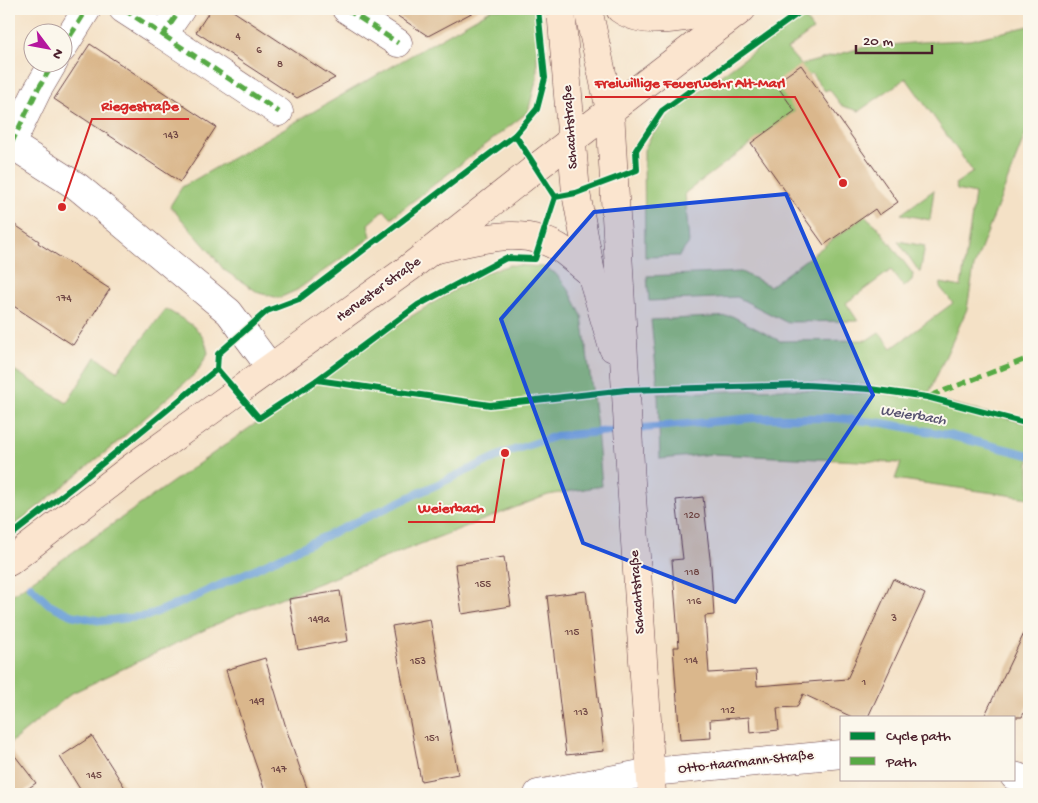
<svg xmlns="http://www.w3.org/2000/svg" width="1038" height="803" viewBox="0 0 1038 803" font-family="'Gochi Hand',sans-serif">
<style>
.green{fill:#96c473;stroke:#70724f}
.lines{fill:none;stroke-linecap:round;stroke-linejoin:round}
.stream{stroke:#6b9fd7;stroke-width:8}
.building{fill:#dab78c}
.street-casing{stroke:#643c42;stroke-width:29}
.secondary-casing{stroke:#643c42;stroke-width:29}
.street{stroke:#fff;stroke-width:28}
.secondary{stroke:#fbe5cf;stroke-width:28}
.quiet{stroke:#57aa44;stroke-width:5;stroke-dasharray:10 5;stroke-linecap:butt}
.cycleway-casing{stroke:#fbf7ec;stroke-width:9}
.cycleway{stroke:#00873e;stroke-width:6}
.marked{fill:#1d4ed8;fill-opacity:0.2;stroke:#1d4ed8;stroke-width:4;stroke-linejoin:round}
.labels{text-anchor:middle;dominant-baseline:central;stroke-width:4;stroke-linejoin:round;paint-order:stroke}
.number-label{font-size:11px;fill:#6e4543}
.street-label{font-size:14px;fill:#4a1f2b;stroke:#fbf7ec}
.water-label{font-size:15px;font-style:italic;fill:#575270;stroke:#fbf7ec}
.leader{fill:none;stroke:#d62828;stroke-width:2}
.callout-dot{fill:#d62828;stroke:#fbf7ec;stroke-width:2}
.callout-label{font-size:15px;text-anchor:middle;font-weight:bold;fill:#d62828;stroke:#fbf7ec;stroke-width:4;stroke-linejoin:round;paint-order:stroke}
</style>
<rect width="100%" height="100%" fill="#fbf7ec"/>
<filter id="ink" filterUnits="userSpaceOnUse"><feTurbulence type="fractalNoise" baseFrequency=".02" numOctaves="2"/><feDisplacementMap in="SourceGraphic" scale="10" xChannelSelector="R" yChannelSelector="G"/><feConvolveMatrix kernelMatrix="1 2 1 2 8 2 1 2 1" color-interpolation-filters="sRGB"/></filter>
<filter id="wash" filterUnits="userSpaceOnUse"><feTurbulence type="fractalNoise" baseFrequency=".0096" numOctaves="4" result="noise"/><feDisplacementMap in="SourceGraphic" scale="20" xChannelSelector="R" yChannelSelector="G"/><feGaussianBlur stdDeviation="1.12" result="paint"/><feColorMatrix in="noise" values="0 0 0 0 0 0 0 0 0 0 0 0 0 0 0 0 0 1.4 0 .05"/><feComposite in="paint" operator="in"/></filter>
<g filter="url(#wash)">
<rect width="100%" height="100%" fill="#f4e1c6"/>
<g class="green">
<polygon points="492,9 535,9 537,35 537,77 528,112 391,218 384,210 368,224 371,237 297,290 279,298 259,293 224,270 211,253 170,206 182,187"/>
<polygon points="803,16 813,30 787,49 801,65 861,48 921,42 970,40 1029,26 1029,125 974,267 967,309 929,393 870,385 807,382 658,387 651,320 732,316 780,341 867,340 879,332 892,348 953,303 940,287 941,283 961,287 975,194 957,190 955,184 973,172 906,78 859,111 842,106 829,89 825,91 811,73 808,76 795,111 685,193 689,243 679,256 645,257 644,150 651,136 677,107"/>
<polygon points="934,190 930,220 901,214"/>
<polygon points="865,216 877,226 913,274 912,280 904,287 891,270 846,303 858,321 786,322 737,297 649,301 647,276 741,272 770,286"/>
<polygon points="898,241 925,246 920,273"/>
<polygon points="510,265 544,267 555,273 569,290 582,316 596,419 602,486 548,495 236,615 72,693 9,744 9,597 390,329 481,274"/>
<path d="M 166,309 C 187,323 203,326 208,353 L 197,372 L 113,446 L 9,530 L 9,367 L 67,403 L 96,357 L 117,371 Z"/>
<polygon points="782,389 927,397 1029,424 1029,498 895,479 901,463 713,454 660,459 658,394"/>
</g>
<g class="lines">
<polyline class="stream" points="30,586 49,604 71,615 101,621 147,616 190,599 505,453 556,436 753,418 838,418 883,423 948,435 1029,455"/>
</g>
<g id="blocks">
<g class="building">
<polygon points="211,9 230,9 335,78 297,98 196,32"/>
<polygon points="387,9 479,9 428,36"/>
<polygon points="90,44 216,127 180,182 54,99"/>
<polygon points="801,65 898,202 879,215 875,209 824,245 751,143 795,111 775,83"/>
<polygon points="9,221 39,241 38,243 110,289 73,345 9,303"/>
<polygon points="703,497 711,567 714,615 705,616 709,673 756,670 757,686 847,679 893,579 925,594 868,717 852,717 803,694 797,707 777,708 779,730 750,733 749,717 710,720 711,738 680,740 673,647 679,647 672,560 683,559 676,500"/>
<polygon points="504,557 511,606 462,614 455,564"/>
<polygon points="340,591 348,641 298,650 289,599"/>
<polygon points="586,591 604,751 566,755 547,596"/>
<polygon points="430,619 458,774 421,781 392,626"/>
<polygon points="1029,623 1029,702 1022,717 984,717"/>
<polygon points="265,658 288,734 309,794 266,794 249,745 226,670"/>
<polygon points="92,736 129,794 83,794 60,757"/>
<polygon points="9,748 36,783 20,794 9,794"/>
</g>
</g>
</g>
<g filter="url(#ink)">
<use href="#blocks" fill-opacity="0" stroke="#643c42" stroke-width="1"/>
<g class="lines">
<g class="street-casing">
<g id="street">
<polyline points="123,9 163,35 181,9"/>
<polyline points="346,9 398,43"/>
<polyline points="163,35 279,112"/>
<polyline points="62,49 87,9"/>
<polyline points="9,143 78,187 229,312 270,367"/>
<polyline points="11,144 37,91 54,62"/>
<polyline points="1014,776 1029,780"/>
<polyline points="538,794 651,772 842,754"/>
</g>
</g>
<g class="secondary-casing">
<g id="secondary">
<polyline points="561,9 576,193 591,273 613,348"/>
<polyline points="588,9 610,110 631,482 652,794"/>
<path d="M 620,9 C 648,29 695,15 727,9"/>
<path d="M 437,249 C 479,240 526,224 564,251 C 573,258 582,266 591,273"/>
<polyline points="9,562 131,468 409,268 537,167 742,9"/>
</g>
</g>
<use href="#street" class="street"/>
<use href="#secondary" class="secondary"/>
<g class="quiet">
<polyline points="123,9 163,35 181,9"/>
<polyline points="346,9 398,43"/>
<polyline points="9,15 13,9"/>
<polyline points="163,35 279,112"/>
<polyline points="62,49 87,9"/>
<polyline points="11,144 37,91 54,62"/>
<polyline points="930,396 1029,358"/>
</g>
<g class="cycleway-casing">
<g id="cycleway">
<polyline points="538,9 545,78 537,109 515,135 555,197"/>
<polyline points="217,369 218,354 267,311 299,299 515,135"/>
<polyline points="317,380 490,405 626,390 806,385 870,389 927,397 1029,424"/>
<polyline points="9,537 87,476 217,369 259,418 317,380 418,305 506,258 535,259 555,197 576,193 637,170 636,150 662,111 804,9"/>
</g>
</g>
<use href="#cycleway" class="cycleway"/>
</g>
</g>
<path class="marked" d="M 786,194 L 873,395 L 735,602 L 583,543 L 501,319 L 594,212 Z"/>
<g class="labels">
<g class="number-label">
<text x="238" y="37">4</text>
<text x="259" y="51">6</text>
<text x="280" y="65">8</text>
<text x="171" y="136">143</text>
<text x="64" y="299">174</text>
<text x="692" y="516">120</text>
<text x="692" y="573">118</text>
<text x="483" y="585">155</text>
<text x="694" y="602">116</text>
<text x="894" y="619">3</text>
<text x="319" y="620">149a</text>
<text x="572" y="633">115</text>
<text x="691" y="661">114</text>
<text x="418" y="662">153</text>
<text x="864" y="683">1</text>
<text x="257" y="702">149</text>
<text x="728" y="711">112</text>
<text x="581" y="713">113</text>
<text x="432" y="739">151</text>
<text x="279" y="770">147</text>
<text x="94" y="776">145</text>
</g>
<g class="street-label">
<text transform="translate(571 127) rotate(-94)">Schachtstraße</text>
<text transform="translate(379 290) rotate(-36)">Hervester Straße</text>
<text transform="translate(638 592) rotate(-94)">Schachtstraße</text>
<text transform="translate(746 763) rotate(-6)">Otto-Haarmann-Straße</text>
</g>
<g class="water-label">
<text transform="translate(913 416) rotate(9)">Weierbach</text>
</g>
</g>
<path class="leader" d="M843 183L795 97H585M62 207L92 119H189M505 453L494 522H408"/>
<g class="callout-dot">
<circle cx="843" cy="183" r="5"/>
<circle cx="62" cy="207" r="5"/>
<circle cx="505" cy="453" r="5"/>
</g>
<g class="callout-label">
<text x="690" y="87">Freiwillige Feuerwehr Alt-Marl</text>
<text x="140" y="110">Riegestraße</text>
<text x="451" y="512">Weierbach</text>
</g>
<rect width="1038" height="803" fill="none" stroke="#fbf7ec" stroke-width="30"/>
<rect x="840" y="716" width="175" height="65" fill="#fbf7ec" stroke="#b4a19f"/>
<rect x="850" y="732" width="25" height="8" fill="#00873e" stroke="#b4a19f"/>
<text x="886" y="740" font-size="15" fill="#4a1f2b">Cycle path</text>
<rect x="850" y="757" width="25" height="8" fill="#57aa44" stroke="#b4a19f"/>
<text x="886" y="766" font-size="15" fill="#4a1f2b">Path</text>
<g transform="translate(48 48) rotate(122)"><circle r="24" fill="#fbf7ec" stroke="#b4a19f"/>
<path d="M0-4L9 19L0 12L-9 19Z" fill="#b5179e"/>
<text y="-8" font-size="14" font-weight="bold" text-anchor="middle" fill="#4a1f2b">N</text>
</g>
<path d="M856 45v8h76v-8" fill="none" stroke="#4a1f2b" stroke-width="2.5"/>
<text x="863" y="45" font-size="15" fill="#4a1f2b" stroke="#fbf7ec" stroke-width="4" paint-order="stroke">20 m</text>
</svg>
